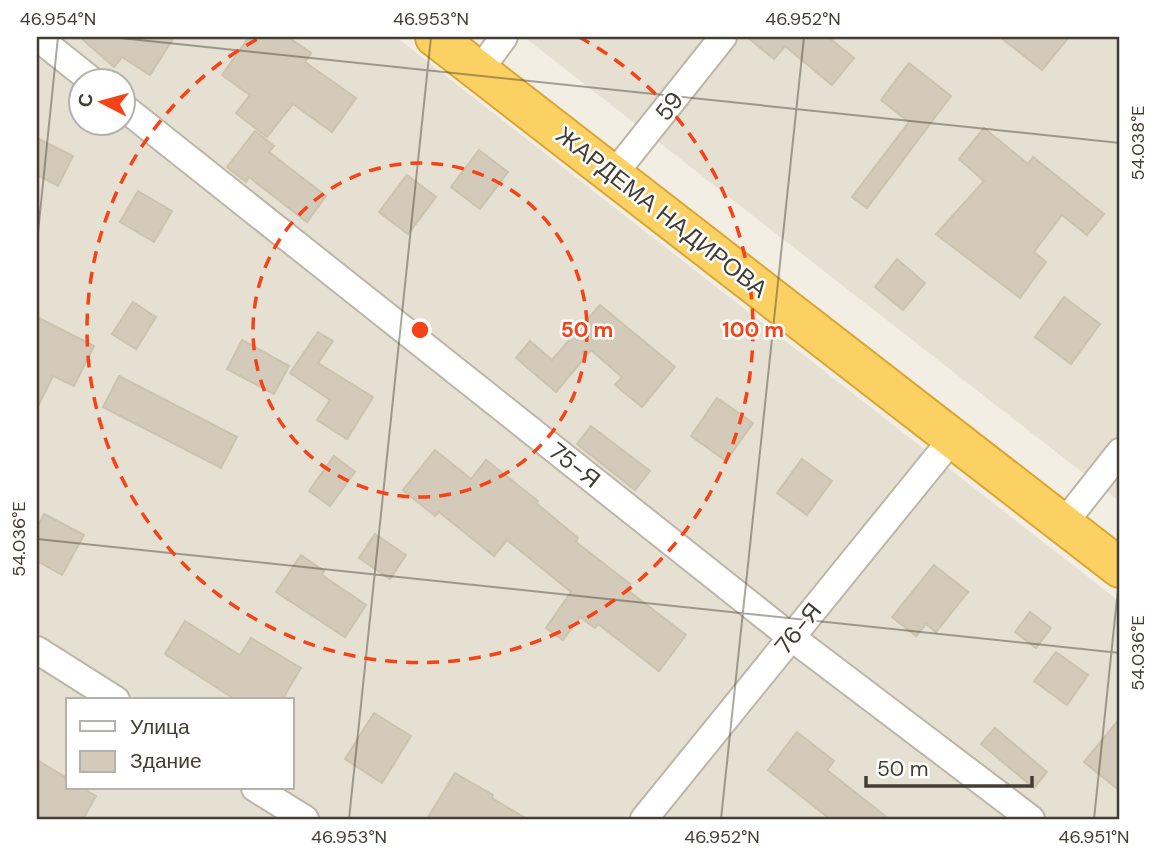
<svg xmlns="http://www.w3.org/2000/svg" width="1157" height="856" viewBox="0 0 1157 856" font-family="'DM Sans',sans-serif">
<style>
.residential{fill:#e5e0d2;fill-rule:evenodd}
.building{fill:#d3cab9;stroke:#cdc2ad;stroke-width:2}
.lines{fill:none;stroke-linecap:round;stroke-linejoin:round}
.minor-casing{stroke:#bdb6a6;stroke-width:30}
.highway-casing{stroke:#dba534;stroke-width:42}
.minor{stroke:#fff;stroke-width:26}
.highway{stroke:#fcd164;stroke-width:38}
.ticks{fill:none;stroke:#433e34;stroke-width:2;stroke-opacity:0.45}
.ring{fill:none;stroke:#f74215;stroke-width:3.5;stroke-dasharray:12 9}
.labels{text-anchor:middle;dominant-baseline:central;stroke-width:5;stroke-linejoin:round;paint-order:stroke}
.street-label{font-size:24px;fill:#433e34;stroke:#fff}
.centre{fill:#f74215;stroke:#fff;stroke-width:3.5}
.ring-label{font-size:21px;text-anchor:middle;font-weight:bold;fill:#f74215;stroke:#fff;stroke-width:5;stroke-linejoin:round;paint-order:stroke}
.neatline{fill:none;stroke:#433e34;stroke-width:2.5}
.ticks-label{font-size:18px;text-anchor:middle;fill:#433e34}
</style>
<rect width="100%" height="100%" fill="#f2eee3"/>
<g class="residential">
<path d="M 37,37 L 396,37 L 1120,602 L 1120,819 L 37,819 ZM 80,80 L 122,80 L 122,122 L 80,122 ZM 68,700 L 292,700 L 292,788 L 68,788 Z"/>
<polygon points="524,37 1120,37 1120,502"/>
</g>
<g class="building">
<polygon points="80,37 174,37 150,75 122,57 114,67"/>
<polygon points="249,37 288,37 311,53 305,62 356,98 332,132 293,104 267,137 236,113 250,95 222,75"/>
<polygon points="747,37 828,37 854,58 832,85 785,46 774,59"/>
<polygon points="1000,37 1069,37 1042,70"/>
<polygon points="909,63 951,96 867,208 852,197 909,122 881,100"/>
<polygon points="984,128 1028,164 1033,157 1104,214 1087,235 1062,215 1034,252 1046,262 1020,298 936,234 984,181 959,159"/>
<polygon points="255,131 274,146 269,152 326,196 307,222 249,177 246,182 227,167"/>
<polygon points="37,138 73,156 58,186 37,175"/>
<polygon points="479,150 508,172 480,209 451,187"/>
<polygon points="407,175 436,197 408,234 379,212"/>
<polygon points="138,191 172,211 154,242 120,222"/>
<polygon points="897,259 925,283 903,310 875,287"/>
<polygon points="1064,297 1100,324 1071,364 1035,337"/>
<polygon points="133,302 156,317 136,349 112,334"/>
<polygon points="600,305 675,367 642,407 615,385 622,377 591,350 556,392 516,358 530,341 552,360"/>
<polygon points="37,317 94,346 74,386 53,376 37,408"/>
<polygon points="318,332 333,341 318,363 373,397 347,439 317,420 330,400 290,373"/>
<polygon points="242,340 289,366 274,394 227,369"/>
<polygon points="119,376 237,437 221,468 103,407"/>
<polygon points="717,398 753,423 726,461 691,436"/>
<polygon points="591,426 650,471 635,490 577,444"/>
<polygon points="435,450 471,479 486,460 538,501 536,503 578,538 576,542 630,584 626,589 686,635 659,671 598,624 595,628 580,617 563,640 546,628 571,592 507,540 494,556 439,512 435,516 403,490"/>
<polygon points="334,456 355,472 330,506 309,491"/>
<polygon points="802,459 832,481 807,515 777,493"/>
<polygon points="44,514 84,535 62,575 37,561 37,528"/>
<polygon points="375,534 406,555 390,579 359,558"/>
<polygon points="301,555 324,571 322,575 366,605 345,637 276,592"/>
<polygon points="934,565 968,592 936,632 926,624 916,636 892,617"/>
<polygon points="1030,612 1051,628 1036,648 1015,632"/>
<polygon points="185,621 240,655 251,638 301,668 282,700 236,700 165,654"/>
<polygon points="1056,652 1088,675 1067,705 1034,681"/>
<polygon points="374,713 411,736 382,783 345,759"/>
<polygon points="1120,718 1120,791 1084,762"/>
<polygon points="995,728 1047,772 1034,788 981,744"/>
<polygon points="797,732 834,761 827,770 889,819 830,819 768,770"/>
<polygon points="37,760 65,777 68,788 82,788 96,796 83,819 37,819"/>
<polygon points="455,773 493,795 492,798 527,819 427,819"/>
</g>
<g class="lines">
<g class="minor-casing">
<g id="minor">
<polyline points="37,37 91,80"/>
<polyline points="479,71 504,37"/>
<polyline points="122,106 791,637 1031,819"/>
<polyline points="614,174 723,37"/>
<polyline points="1064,523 1120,452"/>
<polyline points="37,650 116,700"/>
<polyline points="255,788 305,819"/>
<polyline points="644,819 953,438"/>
</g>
</g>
<g class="highway-casing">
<polyline id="highway" points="435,37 1120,568"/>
</g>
<use href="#minor" class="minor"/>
<use href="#highway" class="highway"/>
</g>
<path class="ticks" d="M 111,37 L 1120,143M 37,242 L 58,37M 37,539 L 1120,653M 349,819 L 431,37M 721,819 L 804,37M 1094,819 L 1120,570"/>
<g class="ring">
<circle cx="420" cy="330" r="167"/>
<path d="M579 37A333 333 0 1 1 261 37"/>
</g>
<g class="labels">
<g class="street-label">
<text transform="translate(669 106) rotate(-52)">59</text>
<text transform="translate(662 212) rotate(38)">ЖАРДЕМА НАДИРОВА</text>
<text transform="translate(575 465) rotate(38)">75-Я</text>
<text transform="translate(798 628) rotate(-51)">76-Я</text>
</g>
</g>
<circle cx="420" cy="330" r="10" class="centre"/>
<g class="ring-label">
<text x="587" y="337">50 m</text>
<text x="753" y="337">100 m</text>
</g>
<rect width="1157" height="856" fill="none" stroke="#ffffff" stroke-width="77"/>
<rect x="66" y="698" width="228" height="91" fill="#ffffff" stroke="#b4b2ae" stroke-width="2"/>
<rect x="80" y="721" width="35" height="10" fill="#ffffff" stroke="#b4b2ae" stroke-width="2"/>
<text x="130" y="734" font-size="21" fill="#433e34">Улица</text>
<rect x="80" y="751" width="35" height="21" fill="#d3cab9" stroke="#b4b2ae" stroke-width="2"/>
<text x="130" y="768" font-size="21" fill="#433e34">Здание</text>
<g transform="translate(102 102) rotate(276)"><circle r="33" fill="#ffffff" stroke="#b4b2ae" stroke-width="2"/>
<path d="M0-5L12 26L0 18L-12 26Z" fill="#f74215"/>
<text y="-10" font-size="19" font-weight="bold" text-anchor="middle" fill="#433e34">С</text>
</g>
<path d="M866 776v10h166v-10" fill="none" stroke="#433e34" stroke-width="3.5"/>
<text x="877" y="776" font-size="21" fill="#433e34" stroke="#ffffff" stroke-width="5" paint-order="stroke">50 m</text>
<rect x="38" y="38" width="1080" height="780" class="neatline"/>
<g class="ticks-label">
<text x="58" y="25">46.954°N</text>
<text x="431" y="25">46.953°N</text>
<text x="803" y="25">46.952°N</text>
<text transform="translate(1138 143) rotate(-90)" y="6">54.038°E</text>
<text transform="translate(19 539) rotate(-90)" y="6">54.036°E</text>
<text transform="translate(1138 653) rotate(-90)" y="6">54.036°E</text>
<text x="349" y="843">46.953°N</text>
<text x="722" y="843">46.952°N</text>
<text x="1094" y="843">46.951°N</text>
</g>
</svg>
